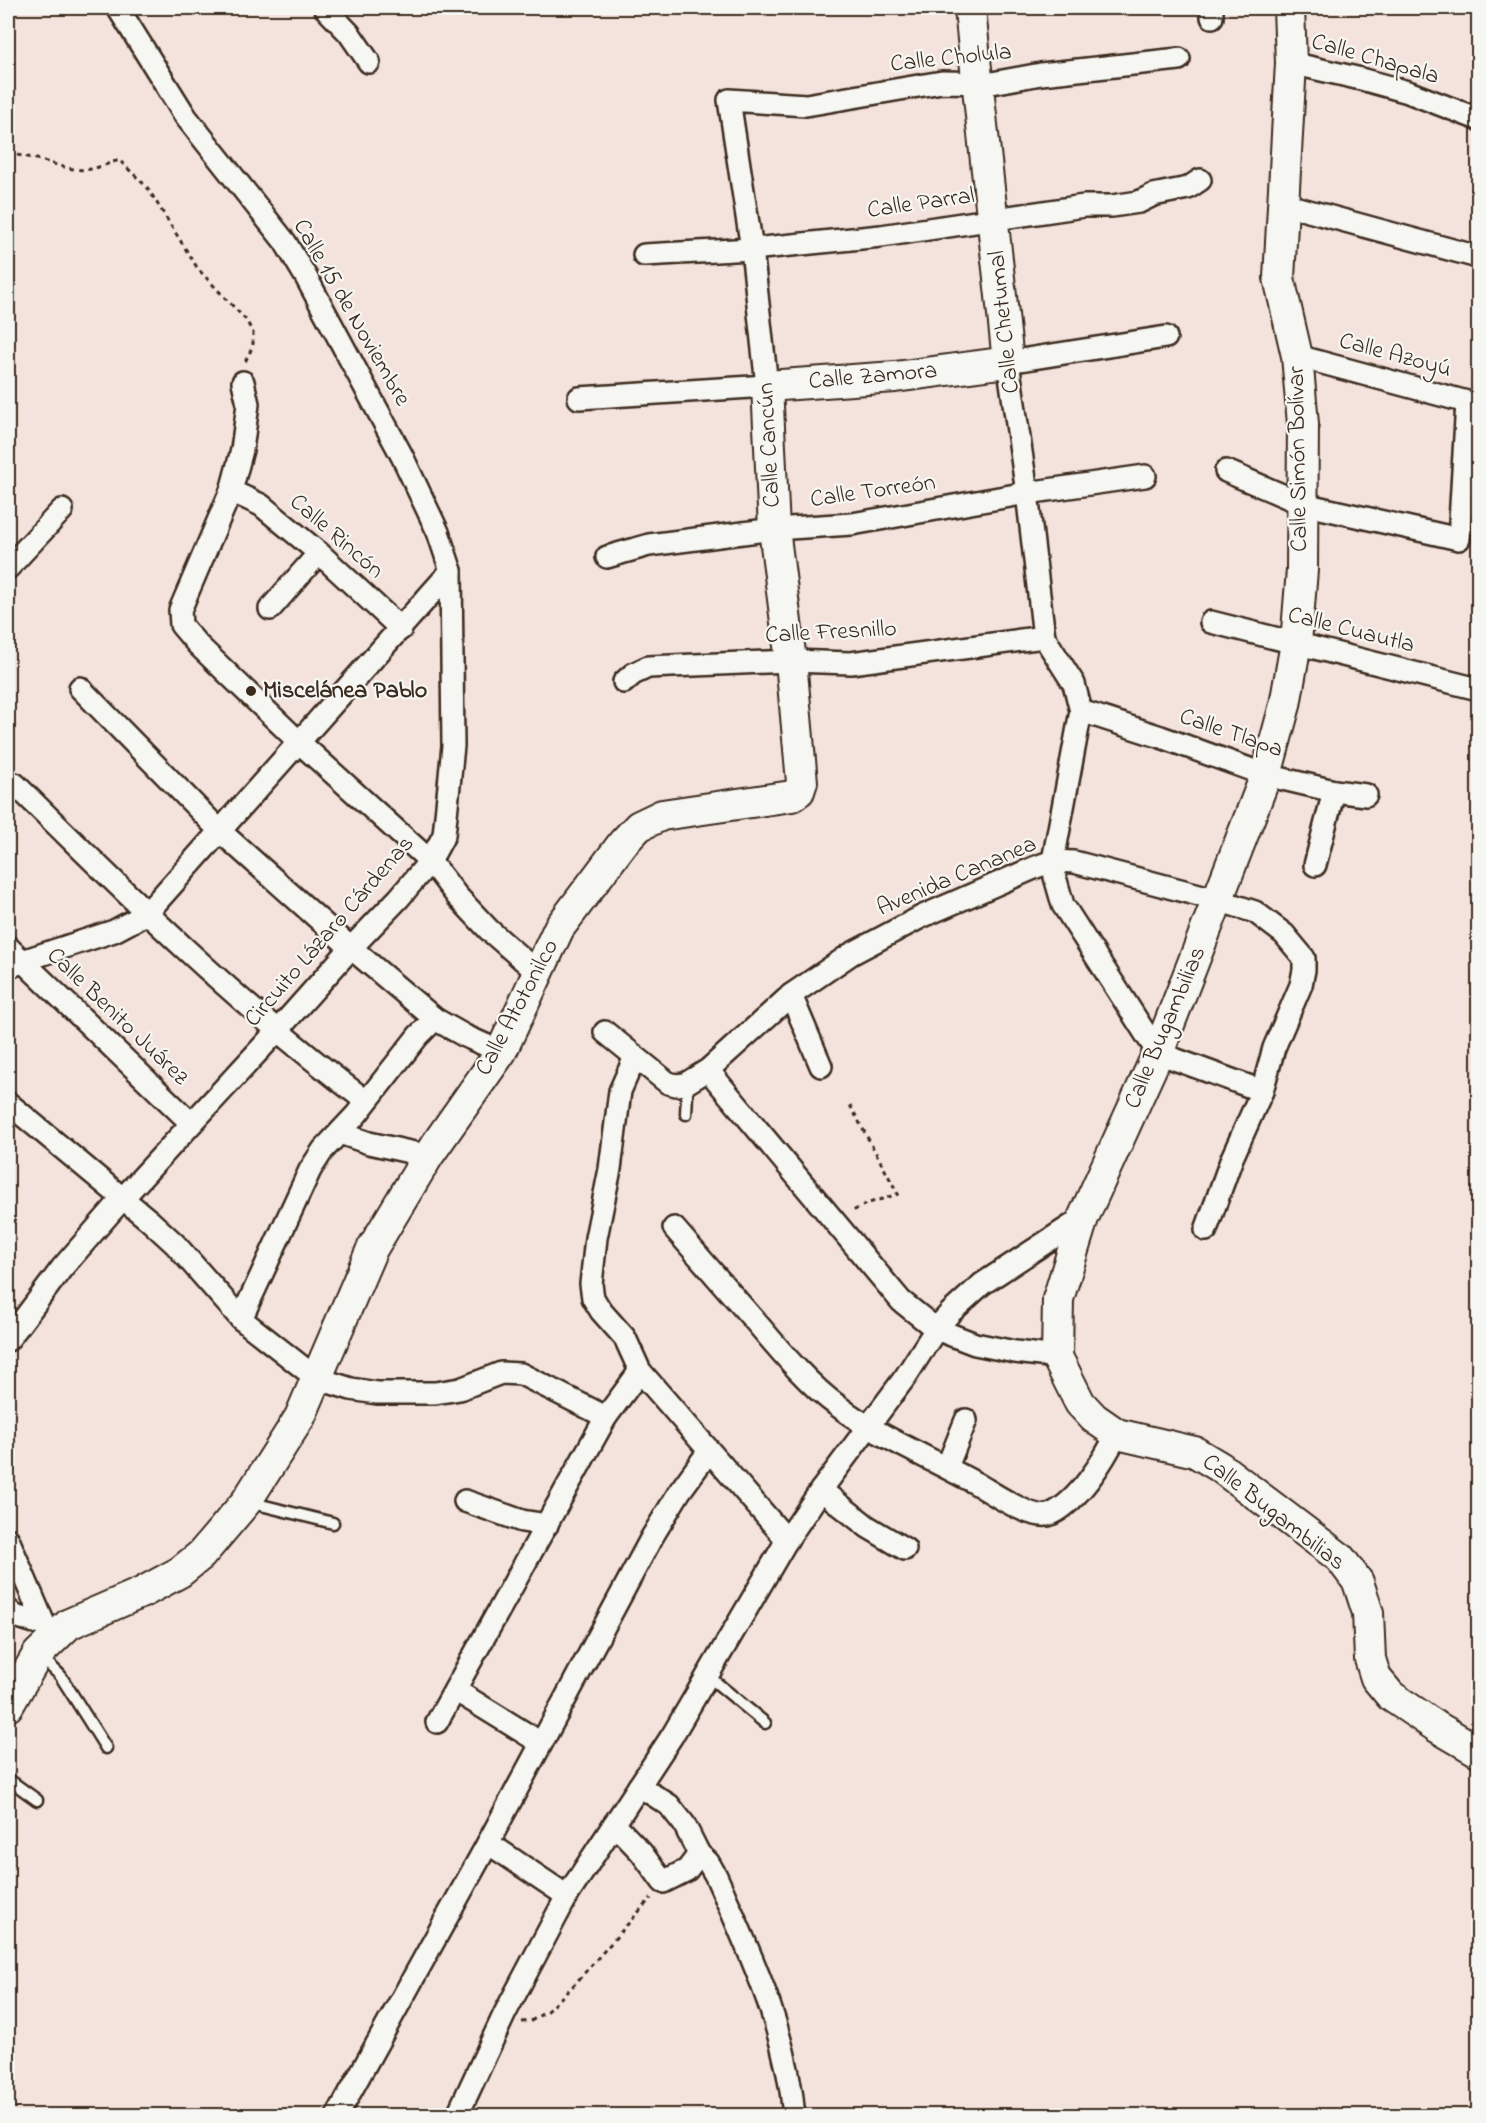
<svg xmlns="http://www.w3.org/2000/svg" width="1486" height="2123" viewBox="0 0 1486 2123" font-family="'Indie Flower',sans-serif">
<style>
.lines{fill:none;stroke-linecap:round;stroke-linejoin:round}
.lane-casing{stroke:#3b2a1e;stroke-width:15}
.street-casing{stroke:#3b2a1e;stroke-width:26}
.secondary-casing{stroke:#3b2a1e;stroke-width:34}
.path{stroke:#3b2a1e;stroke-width:3;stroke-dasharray:4.5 4.5;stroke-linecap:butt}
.lane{stroke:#f6f6f2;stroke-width:10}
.street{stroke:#f6f6f2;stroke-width:21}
.secondary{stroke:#f6f6f2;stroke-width:30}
.poi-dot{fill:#3b2a1e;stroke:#f6f6f2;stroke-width:2}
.labels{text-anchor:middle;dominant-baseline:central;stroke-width:4.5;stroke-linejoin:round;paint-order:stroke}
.street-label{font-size:24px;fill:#3b2a1e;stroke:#f6f6f2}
.poi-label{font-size:24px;font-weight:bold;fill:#3b2a1e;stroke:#f6f6f2;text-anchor:start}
</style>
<rect width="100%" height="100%" fill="#f4e3dd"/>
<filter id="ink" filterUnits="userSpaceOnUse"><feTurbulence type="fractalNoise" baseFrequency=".0167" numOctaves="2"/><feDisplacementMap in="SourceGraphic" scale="12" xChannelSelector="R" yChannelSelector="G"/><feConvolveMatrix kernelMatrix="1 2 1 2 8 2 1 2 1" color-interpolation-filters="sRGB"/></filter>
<g filter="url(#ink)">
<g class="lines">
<g class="lane-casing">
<g id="lane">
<polyline points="685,1084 687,1094 686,1114"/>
<polyline points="249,1502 333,1523"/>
<polyline points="40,1656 60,1675 106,1748"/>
<polyline points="707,1675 765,1723"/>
<polyline points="8,1779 37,1800"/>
</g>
</g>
<g class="street-casing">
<g id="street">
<polyline points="325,8 349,33 369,62"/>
<polyline points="1212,8 1212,17"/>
<polyline points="1291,63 1361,79 1408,92 1478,119"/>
<polyline points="1283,204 1478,257"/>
<polyline points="644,255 752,249 881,236 1084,206 1112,206 1139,202 1153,195 1188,188 1200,180"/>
<polyline points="1166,337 1008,362 1027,493 1044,637 1074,684 1081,711 1053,861 1055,877 1063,905 1158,1053 1262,1091"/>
<polyline points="1297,356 1478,405"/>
<polyline points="243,382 248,404 242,450 231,491 180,610 181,625 197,644 300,743 430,861 457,896 489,930 538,973"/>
<polyline points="579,398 767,386 752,249 729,100 806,105 942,82 992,83 1041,74 1179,59"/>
<polyline points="1226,471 1303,504 1459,539 1467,402"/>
<polyline points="231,491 261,505 319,553 401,629"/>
<polyline points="607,557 649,545 774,529 852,524 1027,493 1145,476"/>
<polyline points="8,568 62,510"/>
<polyline points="270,609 319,553"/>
<polyline points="1211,622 1478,689"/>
<polyline points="624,682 633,674 648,667 791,661 851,663 1044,637"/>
<polyline points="80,688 221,832 351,948 435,1019 465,1036 501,1052"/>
<polyline points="1081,711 1161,737 1266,775 1334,791 1366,795"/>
<path d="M 15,784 C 127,895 239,1006 366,1101"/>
<polyline points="1315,865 1334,791"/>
<polyline points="8,947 191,1123"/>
<polyline points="8,968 22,961 114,931 146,914 451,571"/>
<polyline points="791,995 821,1066"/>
<polyline points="605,1032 668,1083 676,1085 685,1084 708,1070 791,995 851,954 921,917 1036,867 1053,861 1074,862 1218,900 1255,912 1284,934 1304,958 1304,970 1301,985 1274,1048 1262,1091 1232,1158 1206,1230"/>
<polyline points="635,1057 620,1091 610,1169 596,1238 591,1284 593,1298 601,1311 625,1338 640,1371 787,1540"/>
<polyline points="708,1070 901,1301 936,1329 975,1344 1015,1352 1057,1357"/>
<polyline points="8,1103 150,1221 175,1244 241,1319 316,1378 351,1389 377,1393 435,1393 460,1389 501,1373 521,1374 606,1417"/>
<polyline points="340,1133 369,1143 428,1156"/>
<path d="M 674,1228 C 703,1261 732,1295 761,1328 C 782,1353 811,1387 838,1406 C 880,1438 931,1458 977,1484 C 993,1493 1034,1522 1051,1514 C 1078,1502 1104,1460 1117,1434"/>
<polyline points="241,1319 310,1170 323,1150 356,1115 418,1036 435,1019"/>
<polyline points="8,1340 62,1268 123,1198 277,1031 351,948 399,898 430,861 444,835 453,746 451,571 438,532 402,456 306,277 285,242 186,117 118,8"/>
<polyline points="947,1467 966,1420"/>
<polyline points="821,1490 868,1527 905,1549"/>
<polyline points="465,1501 522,1521 547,1525"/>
<polyline points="8,1539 51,1640"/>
<polyline points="8,1610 15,1616 44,1625"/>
<polyline points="455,1690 541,1743"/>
<polyline points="437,1722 606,1417 640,1371"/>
<path d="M 639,1786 L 669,1805 L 684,1824 L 699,1854 L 708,1862 L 716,1876 C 750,1953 787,2031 794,2116"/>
<polyline points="614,1824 641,1852 663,1882 687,1870 699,1854"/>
<polyline points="488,1843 567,1896"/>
<polyline points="337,2116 488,1843 652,1537 680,1491 709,1451"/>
<polyline points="457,2116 505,2013 567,1896 672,1736 787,1540 821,1490 906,1376 936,1329 950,1313 982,1284 1083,1218"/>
</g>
</g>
<g class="secondary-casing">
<g id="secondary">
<polyline points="1289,8 1291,63 1279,278 1297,356 1303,424 1302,570 1296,643 1285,705 1266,775 1158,1053 1083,1218 1058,1299 1057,1357 1080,1403 1094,1418 1117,1434 1195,1452 1220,1467 1340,1558 1358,1582 1368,1613 1370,1659 1376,1678 1391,1696 1437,1727 1478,1751"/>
<path d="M 8,1706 L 38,1654 L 69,1624 L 143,1592 L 180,1572 L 201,1555 L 246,1502 L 300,1417 L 372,1249 L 428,1156 L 501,1052 L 559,928 L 623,843 L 639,826 L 662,815 L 792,796 L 799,791 L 802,782 L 791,661 L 774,529 L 767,386 L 895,377 L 1008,362 C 996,244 981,126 970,8"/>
</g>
</g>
<g class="path">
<path d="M 8,155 C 34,153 67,174 91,169 C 100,167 110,163 119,160 L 147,187 L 198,269 L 246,320 L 253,333 L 253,346 L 245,362"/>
<polyline points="850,1105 898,1194 866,1204 851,1212"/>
<polyline points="522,2022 531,2021 547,2011 572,1987 651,1898"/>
</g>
<use href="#lane" class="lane"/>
<use href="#street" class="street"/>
<use href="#secondary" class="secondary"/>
</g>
</g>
<circle class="poi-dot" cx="251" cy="691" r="6"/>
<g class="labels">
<g class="street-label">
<text transform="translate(951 59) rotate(-6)">Calle Cholula</text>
<text transform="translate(1375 60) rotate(16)">Calle Chapala</text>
<text transform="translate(921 204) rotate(-8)">Calle Parral</text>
<text transform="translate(351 313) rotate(60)">Calle 15 de Noviembre</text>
<text transform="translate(1005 322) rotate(-96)">Calle Chetumal</text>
<text transform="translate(1395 356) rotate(15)">Calle Azoyú</text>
<text transform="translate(873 377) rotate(-5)">Calle Zamora</text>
<text transform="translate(770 445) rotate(-93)">Calle Cancún</text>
<text transform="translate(1299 459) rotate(-91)">Calle Simón Bolívar</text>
<text transform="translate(873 492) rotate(-8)">Calle Torreón</text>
<text transform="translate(336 537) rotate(41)">Calle Rincón</text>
<text transform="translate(1351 631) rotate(14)">Calle Cuautla</text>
<text transform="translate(831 633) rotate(-3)">Calle Fresnillo</text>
<text transform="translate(1231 734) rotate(19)">Calle Tlapa</text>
<text transform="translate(957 877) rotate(-23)">Avenida Cananea</text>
<text transform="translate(330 932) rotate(-49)">Circuito Lázaro Cárdenas</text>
<text transform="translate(518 1008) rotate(-62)">Calle Atotonilco</text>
<text transform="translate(117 1017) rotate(44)">Calle Benito Juárez</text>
<text transform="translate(1166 1028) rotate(-67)">Calle Bugambilias</text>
<text transform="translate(1273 1513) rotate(38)">Calle Bugambilias</text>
</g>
<g class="poi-label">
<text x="263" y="691">Miscelánea Pablo</text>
</g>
</g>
<rect width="1486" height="2123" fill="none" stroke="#f6f6f2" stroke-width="30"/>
<rect x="15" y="15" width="1456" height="2093" fill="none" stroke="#3b2a1e" stroke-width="2" filter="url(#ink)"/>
</svg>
